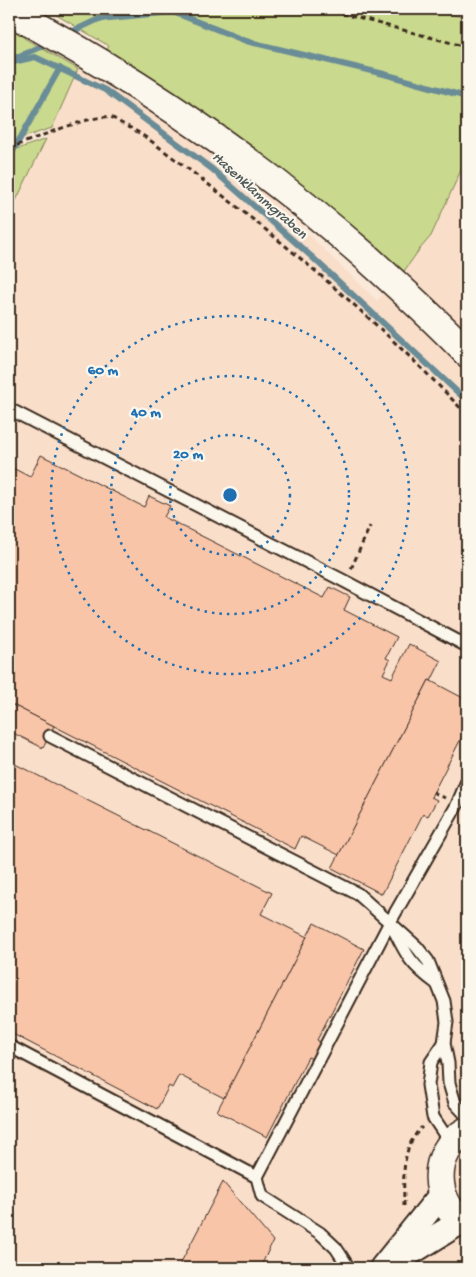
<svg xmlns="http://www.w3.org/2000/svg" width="476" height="1277" viewBox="0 0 476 1277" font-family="'Gochi Hand',sans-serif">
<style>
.built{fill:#f9deca}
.green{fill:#c9d98d;stroke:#828256}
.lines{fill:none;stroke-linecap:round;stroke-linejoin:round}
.stream{stroke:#698c97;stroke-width:6}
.building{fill:#f8c5a9;stroke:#3b2a1e}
.lane-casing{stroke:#3b2a1e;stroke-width:15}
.street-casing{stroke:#3b2a1e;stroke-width:28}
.secondary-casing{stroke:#3b2a1e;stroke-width:31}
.primary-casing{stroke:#3b2a1e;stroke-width:31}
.path{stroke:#3b2a1e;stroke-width:3;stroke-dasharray:5 4;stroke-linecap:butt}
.lane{stroke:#fbf7ec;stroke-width:11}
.street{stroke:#fbf7ec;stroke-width:24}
.secondary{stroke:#fbf7ec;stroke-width:28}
.primary{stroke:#fbf7ec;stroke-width:28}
.ring{fill:none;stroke:#1f6fb2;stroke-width:2.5;stroke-dasharray:2.5 5}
.labels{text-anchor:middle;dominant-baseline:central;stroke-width:4.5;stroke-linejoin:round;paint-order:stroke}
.water-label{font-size:15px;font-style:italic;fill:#525b5b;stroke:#fbf7ec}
.centre{fill:#1f6fb2;stroke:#fbf7ec;stroke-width:2.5}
.ring-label{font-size:15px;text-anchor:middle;font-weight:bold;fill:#1f6fb2;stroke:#fbf7ec;stroke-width:4.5;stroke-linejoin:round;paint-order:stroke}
</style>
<rect width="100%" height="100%" fill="#fae8d8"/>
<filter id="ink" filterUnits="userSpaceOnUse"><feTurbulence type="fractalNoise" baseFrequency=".02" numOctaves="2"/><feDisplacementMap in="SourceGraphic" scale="10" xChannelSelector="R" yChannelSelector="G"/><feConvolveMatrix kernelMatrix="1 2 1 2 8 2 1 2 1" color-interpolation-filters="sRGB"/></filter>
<g filter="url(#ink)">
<polygon class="built" points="81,64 244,172 377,301 402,274 419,250 431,236 467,157 467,1268 9,1268 9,215"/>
<g class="green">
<polygon points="31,9 428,9 467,18 467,157 431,236 419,250 402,274 106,51 109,46 53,13 49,18"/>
<polygon points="9,24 26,33 24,38 78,69 52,128 9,142"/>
<polygon points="46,139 9,215 9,152"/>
</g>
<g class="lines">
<g class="stream">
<polyline points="67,34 99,19 173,12 246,41 384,74 467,97"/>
<polyline points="15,58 49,43"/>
<polyline points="9,63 35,57 105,90 212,169 312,257 466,400"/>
<polyline points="9,158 60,68"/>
</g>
</g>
<g class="building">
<polygon points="41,455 144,507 149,496 170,506 164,517 324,598 330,587 350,597 344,610 397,637 386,658 390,660 383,674 392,678 409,644 441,661 431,681 429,680 339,855 301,836 295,849 9,703 9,466 30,477"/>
<polygon points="429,680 467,700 467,727 431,797 437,800 428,816 423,814 382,894 332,868"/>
<polygon points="9,703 54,726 43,748 9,731"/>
<polygon points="9,761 272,893 261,914 307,937 224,1098 179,1075 172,1088 169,1086 157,1109 9,1032"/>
<polygon points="314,923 364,949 317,1040 322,1043 314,1060 308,1057 267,1137 217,1111"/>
<polygon points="223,1182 273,1241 260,1268 178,1268"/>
</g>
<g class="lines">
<g class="lane-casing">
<g id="lane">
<polyline points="9,409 344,581 467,646"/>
<polyline points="50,736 358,894 416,946 428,961 444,1001 447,1022 444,1043 448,1063 449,1083 455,1103 467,1116"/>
<path d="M 393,928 C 407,956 410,964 436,983"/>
<polyline points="444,1043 431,1062 428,1085 433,1117 451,1144"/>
<polyline points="9,1046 257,1177 390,922 457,805 467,781"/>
<polyline points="257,1177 262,1196 320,1233 336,1248 349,1268"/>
</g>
</g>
<g class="street-casing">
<g id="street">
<polyline points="395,1262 462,1221"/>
<polyline points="382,1268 441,1195"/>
</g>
</g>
<g class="secondary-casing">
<path id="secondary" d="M 467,1131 C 430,1151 431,1204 467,1224"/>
</g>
<g class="primary-casing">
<path id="primary" d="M 9,11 C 138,80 256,160 366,257 C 400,288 435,319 467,353"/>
</g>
<g class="path">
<polyline points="324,9 467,47"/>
<path d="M 9,149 C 27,141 93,114 110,117 C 114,118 119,122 123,124 C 144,134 161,149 179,162 C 281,239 380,322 467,415"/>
<polyline points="351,569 370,526"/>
<polyline points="433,792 445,798"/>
<path d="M 404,1206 C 404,1177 400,1149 422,1127"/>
</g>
<use href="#lane" class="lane"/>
<use href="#street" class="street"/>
<use href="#secondary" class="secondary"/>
<use href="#primary" class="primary"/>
</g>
</g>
<g class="ring">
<circle cx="230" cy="495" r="60"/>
<circle cx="230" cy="495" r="119"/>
<circle cx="230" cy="495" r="179"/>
</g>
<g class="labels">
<g class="water-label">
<text transform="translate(259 196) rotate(42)">Hasenklammgraben</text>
</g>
</g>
<circle cx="230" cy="495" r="8" class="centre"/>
<g class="ring-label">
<text x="103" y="374">60 m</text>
<text x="146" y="416">40 m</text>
<text x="188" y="458">20 m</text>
</g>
<rect width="476" height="1277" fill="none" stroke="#fbf7ec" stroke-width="30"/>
<rect x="15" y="15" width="446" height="1247" fill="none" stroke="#3b2a1e" stroke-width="2" filter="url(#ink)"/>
</svg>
